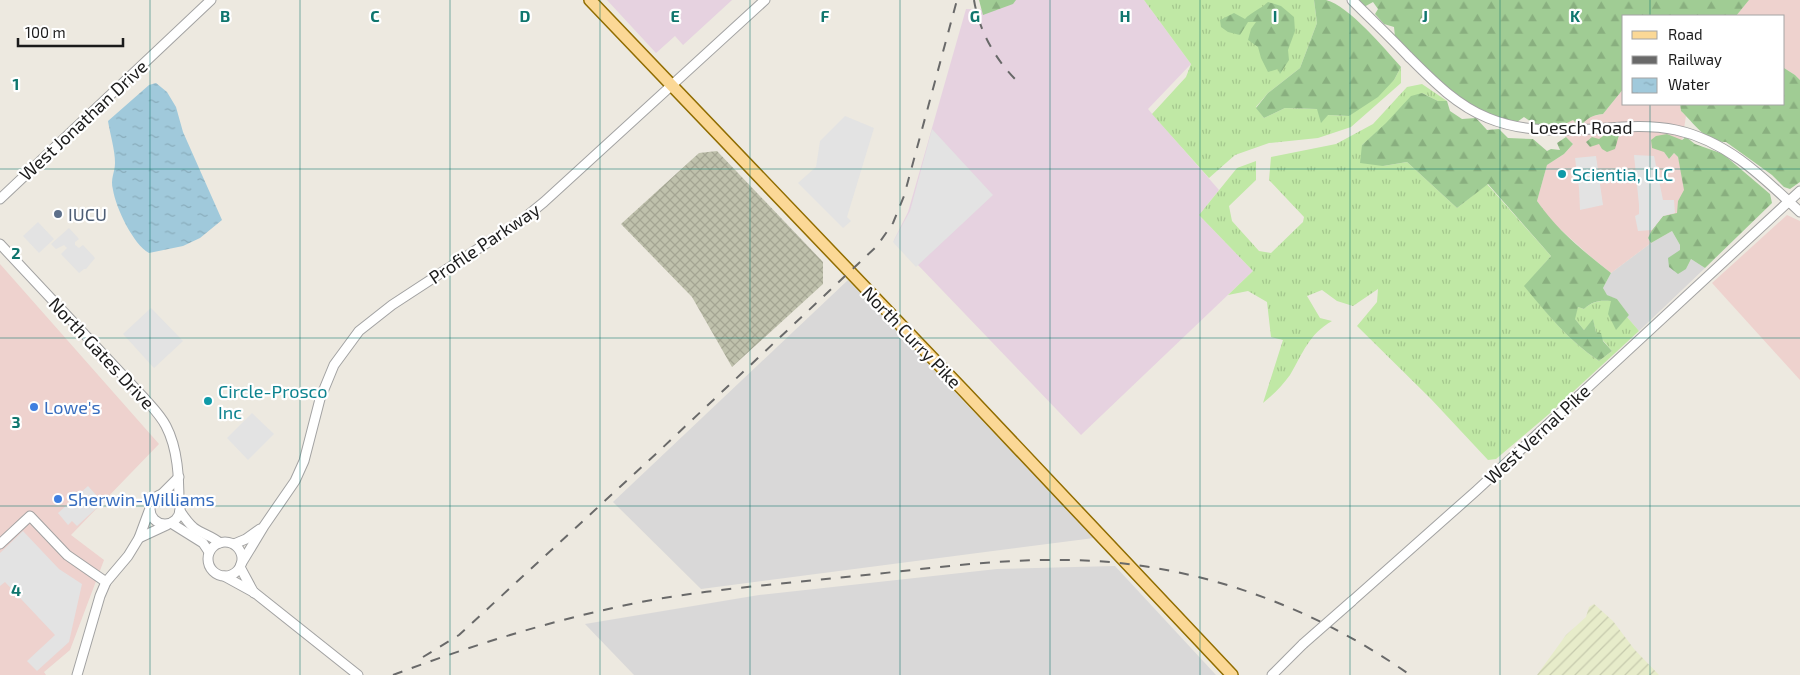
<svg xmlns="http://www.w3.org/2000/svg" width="1800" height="675" viewBox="0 0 1800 675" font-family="'Exo 2',sans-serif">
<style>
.residential{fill:#d9d8d8}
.commercial{fill:#eed2ce}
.industrial{fill:#e6d2e0}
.construction{fill:url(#construction-cross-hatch)}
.farmland{fill:url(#farmland-furrows)}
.grass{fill:url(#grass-tufts)}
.forest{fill:url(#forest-firs)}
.parking{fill:#e3e3e3}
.water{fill:url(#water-ripples)}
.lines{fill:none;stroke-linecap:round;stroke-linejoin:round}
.minor-casing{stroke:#a2a2a2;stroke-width:11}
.major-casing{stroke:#916d00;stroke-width:14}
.minor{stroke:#fff;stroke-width:9}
.major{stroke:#fbd896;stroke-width:11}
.rail{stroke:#696969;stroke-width:2;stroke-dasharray:10 10;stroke-linecap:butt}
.minor-bridge-casing{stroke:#a2a2a2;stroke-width:11;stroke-linecap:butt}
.minor-bridge{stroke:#fff;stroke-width:9}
.grid{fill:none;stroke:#0f766e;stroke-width:1;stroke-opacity:0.55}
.culture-dot{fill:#0f9aa8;stroke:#fff;stroke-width:2}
.service-dot{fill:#5c6f8a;stroke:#fff;stroke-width:2}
.shop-dot{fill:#3f7fe0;stroke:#fff;stroke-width:2}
.labels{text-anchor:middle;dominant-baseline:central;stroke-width:4.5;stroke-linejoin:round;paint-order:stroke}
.street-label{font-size:18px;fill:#1b1b1b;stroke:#fff}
.culture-label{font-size:18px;fill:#0d838f;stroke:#fff;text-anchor:start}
.service-label{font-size:18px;fill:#4e5e75;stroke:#fff;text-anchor:start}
.shop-label{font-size:18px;fill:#366cbe;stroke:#fff;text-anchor:start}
.grid-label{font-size:16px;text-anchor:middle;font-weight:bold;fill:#0f766e;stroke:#fff;stroke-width:4.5;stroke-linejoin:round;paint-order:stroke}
</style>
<defs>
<pattern id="construction-cross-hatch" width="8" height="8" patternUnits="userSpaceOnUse" patternTransform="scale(1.25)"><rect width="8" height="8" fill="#bfc1ac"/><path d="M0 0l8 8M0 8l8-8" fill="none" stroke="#a4a593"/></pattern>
<pattern id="farmland-furrows" width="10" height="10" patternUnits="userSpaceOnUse" patternTransform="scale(1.25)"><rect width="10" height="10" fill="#e7ecca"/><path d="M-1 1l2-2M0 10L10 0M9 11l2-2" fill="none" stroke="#c6caad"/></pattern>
<pattern id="grass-tufts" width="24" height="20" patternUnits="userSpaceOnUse" patternTransform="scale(1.25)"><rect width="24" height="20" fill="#c0e8a5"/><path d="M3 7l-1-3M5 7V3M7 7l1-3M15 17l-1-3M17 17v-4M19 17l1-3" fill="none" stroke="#a4c68d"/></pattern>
<pattern id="forest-firs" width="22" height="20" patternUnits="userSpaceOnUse" patternTransform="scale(1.25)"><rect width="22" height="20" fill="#a0cc94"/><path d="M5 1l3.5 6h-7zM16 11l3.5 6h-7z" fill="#89af7f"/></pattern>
<pattern id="water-ripples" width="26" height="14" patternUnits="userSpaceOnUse" patternTransform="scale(1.25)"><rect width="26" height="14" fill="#a0c9db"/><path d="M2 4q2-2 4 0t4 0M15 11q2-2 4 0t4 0" fill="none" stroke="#89acbb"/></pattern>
</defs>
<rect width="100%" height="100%" fill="#ede9e0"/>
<g class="residential">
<polygon points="1672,231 1680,245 1686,269 1691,259 1705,268 1639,331 1627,317 1629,315 1617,299 1606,295 1603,288 1611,273 1651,243"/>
<polygon points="848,280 1094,538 701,589 613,502"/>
<polygon points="1115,566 1216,675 634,675 585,624 759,595 997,569"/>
</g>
<g class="commercial">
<polygon points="1749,0 1800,0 1800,80 1795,75 1784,68 1784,16 1736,16"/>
<polygon points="1624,88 1624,104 1680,104 1681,111 1686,116 1682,141 1666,134 1664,152 1669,159 1674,153 1678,157 1685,190 1678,201 1678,213 1648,238 1651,243 1611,273 1590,256 1551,221 1537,201 1547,165 1564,154 1573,144 1557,128 1567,121 1603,114"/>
<polygon points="1787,215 1800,221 1800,380 1712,283"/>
<polygon points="0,264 159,444 71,535 104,560 70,650 44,672 46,675 0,675"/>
</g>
<g class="industrial">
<polygon points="607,0 732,0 683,45 675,36 656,53"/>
<polygon points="1008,0 1144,0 1191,64 1148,109 1219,190 1199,215 1253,271 1081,435 894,240 908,212 966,9 998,10"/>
</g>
<polygon class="construction" points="717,151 823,262 823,284 732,367 692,297 621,224 699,153"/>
<polygon class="farmland" points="1594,604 1613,621 1634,649 1659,675 1537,675 1566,635 1586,617 1589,607"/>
<g class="grass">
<polygon points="1144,0 1314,0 1317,23 1300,68 1268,93 1256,107 1264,118 1285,108 1317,109 1327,115 1349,116 1394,80 1401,67 1401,83 1351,127 1318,138 1269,143 1235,155 1209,178 1152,114 1186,77 1191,64"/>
<path d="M 1422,84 L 1447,101 L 1438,101 L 1422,93 L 1362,145 L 1383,166 L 1407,162 L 1457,208 L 1487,184 L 1551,256 L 1525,286 C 1548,315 1568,340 1599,361 L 1612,351 L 1596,332 L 1593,320 L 1584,330 L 1574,318 L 1578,307 L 1584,309 C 1593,301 1600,300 1611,301 L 1616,329 L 1627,317 L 1639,331 L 1549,414 L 1496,459 L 1488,460 L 1431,399 L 1357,326 L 1377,302 L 1378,289 L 1353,306 L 1337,301 L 1322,290 L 1307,296 L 1320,318 L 1332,321 C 1309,334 1303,353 1290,375 C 1282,386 1274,394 1263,403 L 1283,340 L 1271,337 L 1267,302 L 1248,291 L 1228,295 L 1253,271 L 1199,215 L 1237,168 L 1256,161 L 1256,180 L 1229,206 L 1232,221 L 1259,251 L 1271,253 L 1303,222 L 1304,217 L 1269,180 L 1271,157 L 1336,144 L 1373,124 L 1407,87 Z"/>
</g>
<g class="forest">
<polygon points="979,0 1016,0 1013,4 983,15"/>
<path d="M 1314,0 C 1318,0 1322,0 1326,0 C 1349,6 1385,49 1401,67 L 1394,80 L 1378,97 L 1349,116 L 1328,115 L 1321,123 L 1317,109 L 1285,108 L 1264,118 L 1256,108 L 1268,93 L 1300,68 L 1317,23 Z"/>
<path d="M 1355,0 L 1749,0 L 1736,16 L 1624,16 L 1624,88 L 1603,114 C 1592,115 1587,118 1580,127 L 1573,120 L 1557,128 L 1540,128 L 1524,117 L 1517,122 C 1506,120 1495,119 1485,114 C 1478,110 1475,106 1467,104 L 1396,47 L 1394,27 L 1384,24 L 1375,14 L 1378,9 L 1373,2 L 1364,7 Z"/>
<path d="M 1268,2 L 1281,6 L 1294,17 L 1295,31 L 1288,50 L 1289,60 L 1280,74 L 1278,69 L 1268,72 L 1261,58 L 1258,47 L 1248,40 L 1251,29 L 1256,22 L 1248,22 L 1240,35 L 1228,32 L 1221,27 L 1220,20 L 1234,13 L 1245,19 C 1251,12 1261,9 1268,2 Z"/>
<path d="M 1784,68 L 1795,75 L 1800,80 L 1800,182 L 1790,189 L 1784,187 L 1772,175 L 1726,142 C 1706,143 1694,123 1681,111 L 1680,104 L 1784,104 Z"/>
<path d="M 1422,93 L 1438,101 L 1447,101 L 1450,111 L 1462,119 L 1476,118 L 1487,130 L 1499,129 L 1508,138 L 1533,139 L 1547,151 L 1551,149 L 1560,150 L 1557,143 L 1566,137 L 1573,144 L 1564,154 L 1547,165 L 1537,201 C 1557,230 1583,251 1611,273 L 1603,288 L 1607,295 L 1617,299 L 1629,315 L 1616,330 L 1608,314 L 1611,301 C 1599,300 1593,301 1584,309 L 1578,307 L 1575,319 L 1584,330 L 1593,319 L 1596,332 L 1601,333 L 1603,341 L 1612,351 L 1599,361 C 1568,340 1548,315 1524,286 L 1551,256 L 1488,184 L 1457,208 L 1407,162 L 1383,166 L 1360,163 L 1362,145 L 1386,123 L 1411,96 Z"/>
<polygon points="1610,131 1619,135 1615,149 1607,152 1602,149 1599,144 1590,147 1586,142 1592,137 1599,139"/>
<polygon points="1667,134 1682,140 1686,137 1695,144 1723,154 1770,194 1772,203 1705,268 1691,259 1686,269 1678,274 1669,267 1668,258 1680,250 1680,245 1672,231 1651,243 1648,238 1652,230 1663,216 1677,213 1678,201 1684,190 1678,157 1674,153 1669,159 1664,152 1652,148 1651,140 1656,136"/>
</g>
<g class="parking">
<polygon points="845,116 874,128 847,217 851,221 843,228 798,183 816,167 820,141"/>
<polygon points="932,129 993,195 916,267 893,242 910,211"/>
<polygon points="1634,155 1654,156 1663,200 1674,200 1675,213 1663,216 1652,230 1638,231 1635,216 1639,214 1639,205"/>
<polygon points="1596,156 1603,205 1580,210 1579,188 1575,158"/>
<polygon points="38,222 54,239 39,253 23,236"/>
<polygon points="69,228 79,239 75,242 75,245 79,248 83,245 95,258 86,269 84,269 79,273 61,254 67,248 64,245 56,249 51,244"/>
<polygon points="151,308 183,341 154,368 123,334"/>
<polygon points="252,413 274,434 248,460 227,438"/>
<polygon points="88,486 98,497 96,499 100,505 77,526 72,521 68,525 58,513"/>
<polygon points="23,531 59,569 82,584 69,642 37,671 27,661 55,635 5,582 0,586 0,553"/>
</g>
<path class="water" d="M 156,83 L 167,92 L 176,107 L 183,132 L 222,220 L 200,238 L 183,246 L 149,253 C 133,244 116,208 113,190 C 110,178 115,173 115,163 C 115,150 110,134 108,121 L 149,85 Z"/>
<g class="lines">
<g class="minor-casing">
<g id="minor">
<path d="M 1352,0 C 1371,19 1390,37 1408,56 C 1432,80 1456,105 1488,118 C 1522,132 1557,131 1593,129 C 1620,127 1649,124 1676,130 C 1727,141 1763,177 1800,212"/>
<polyline points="0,199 211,0"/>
<path d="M 0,244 L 146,400 C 153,408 161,416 166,426 C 178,449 179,478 179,504"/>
<circle cx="165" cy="509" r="15"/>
<polyline points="162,494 179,477"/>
<path d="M 180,511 C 184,517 188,523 194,528 C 202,534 212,536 220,543"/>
<polyline points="171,523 203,543 209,552"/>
<polyline points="139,538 167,525"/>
<circle cx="225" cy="559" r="17"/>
<polyline points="0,544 30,516 67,555 106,582"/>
<polyline points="234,544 246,539 260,529"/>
<polyline points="241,564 264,526 295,481 304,461 320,399 334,365 359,331 392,305 522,220 544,202 765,0"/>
<polyline points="240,567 254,593"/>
<polyline points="224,576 255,593 358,675"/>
<polyline points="1352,601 1476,491 1800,191"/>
<polyline points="77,675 100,596 106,582 128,556 139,538 149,511"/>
<polyline points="1272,675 1303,644"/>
</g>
</g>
<g class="major-casing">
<polyline id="major" points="590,0 964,391 1232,675"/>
</g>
<use href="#minor" class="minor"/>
<use href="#major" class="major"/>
<g class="rail">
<path d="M 974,0 C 979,31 996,61 1019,83"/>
<polyline points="423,657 459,635 658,452 877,246 893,223 904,196 957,0"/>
<path d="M 393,675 C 472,645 553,620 636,603 C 702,590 770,585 836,578 C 912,571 988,559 1063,560 C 1187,560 1310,604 1410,675"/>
</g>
<g class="minor-bridge-casing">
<polyline id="minor-bridge" points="1303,644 1352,601"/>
</g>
<use href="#minor-bridge" class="minor-bridge"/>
</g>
<path class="grid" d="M 150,0 L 150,675M 300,0 L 300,675M 450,0 L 450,675M 600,0 L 600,675M 750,0 L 750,675M 900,0 L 900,675M 1050,0 L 1050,675M 1200,0 L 1200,675M 1350,0 L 1350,675M 1500,0 L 1500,675M 1650,0 L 1650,16M 1650,104 L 1650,675M 0,169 L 1800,169M 0,338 L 1800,338M 0,506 L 1800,506"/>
<g class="culture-dot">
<circle cx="1562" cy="174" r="5"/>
<circle cx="208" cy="401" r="5"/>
</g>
<circle class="service-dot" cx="58" cy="214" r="5"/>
<g class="shop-dot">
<circle cx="34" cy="407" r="5"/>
<circle cx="58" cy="499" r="5"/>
</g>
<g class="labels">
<g class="street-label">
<text transform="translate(83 120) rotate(-43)">West Jonathan Drive</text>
<text x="1581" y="127">Loesch Road</text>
<text transform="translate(484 243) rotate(-34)">Profile Parkway</text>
<text transform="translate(912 337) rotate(46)">North Curry Pike</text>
<text transform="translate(102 353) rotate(47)">North Gates Drive</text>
<text transform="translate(1537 434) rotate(-43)">West Vernal Pike</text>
</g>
<g class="culture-label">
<text x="1572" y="174">Scientia, LLC</text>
<text x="218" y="391">Circle-Prosco<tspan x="218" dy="21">Inc</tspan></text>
</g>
<g class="service-label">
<text x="68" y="214">IUCU</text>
</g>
<g class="shop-label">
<text x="44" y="407">Lowe's</text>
<text x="68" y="499">Sherwin-Williams</text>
</g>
</g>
<g class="grid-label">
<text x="225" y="22">B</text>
<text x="375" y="22">C</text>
<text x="525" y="22">D</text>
<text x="675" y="22">E</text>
<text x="825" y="22">F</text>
<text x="975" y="22">G</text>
<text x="1125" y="22">H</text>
<text x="1275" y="22">I</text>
<text x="1425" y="22">J</text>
<text x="1575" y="22">K</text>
<text x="16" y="90">1</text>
<text x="16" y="259">2</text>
<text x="16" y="428">3</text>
<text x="16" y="596">4</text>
</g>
<rect x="1622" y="15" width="162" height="90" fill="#ffffff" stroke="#a4a4a4"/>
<rect x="1632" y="31" width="25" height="8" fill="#fbd896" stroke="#a4a4a4"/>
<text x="1668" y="40" font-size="15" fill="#1b1b1b">Road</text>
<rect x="1632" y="56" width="25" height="8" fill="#696969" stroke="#a4a4a4"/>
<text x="1668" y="65" font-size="15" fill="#1b1b1b">Railway</text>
<rect x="1632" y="78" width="25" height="15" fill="url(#water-ripples)" stroke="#a4a4a4"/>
<text x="1668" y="90" font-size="15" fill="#1b1b1b">Water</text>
<path d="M18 38v8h105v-8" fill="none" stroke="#1b1b1b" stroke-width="2.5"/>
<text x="25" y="38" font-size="15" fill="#1b1b1b" stroke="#ffffff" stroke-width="4" paint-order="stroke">100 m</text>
</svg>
